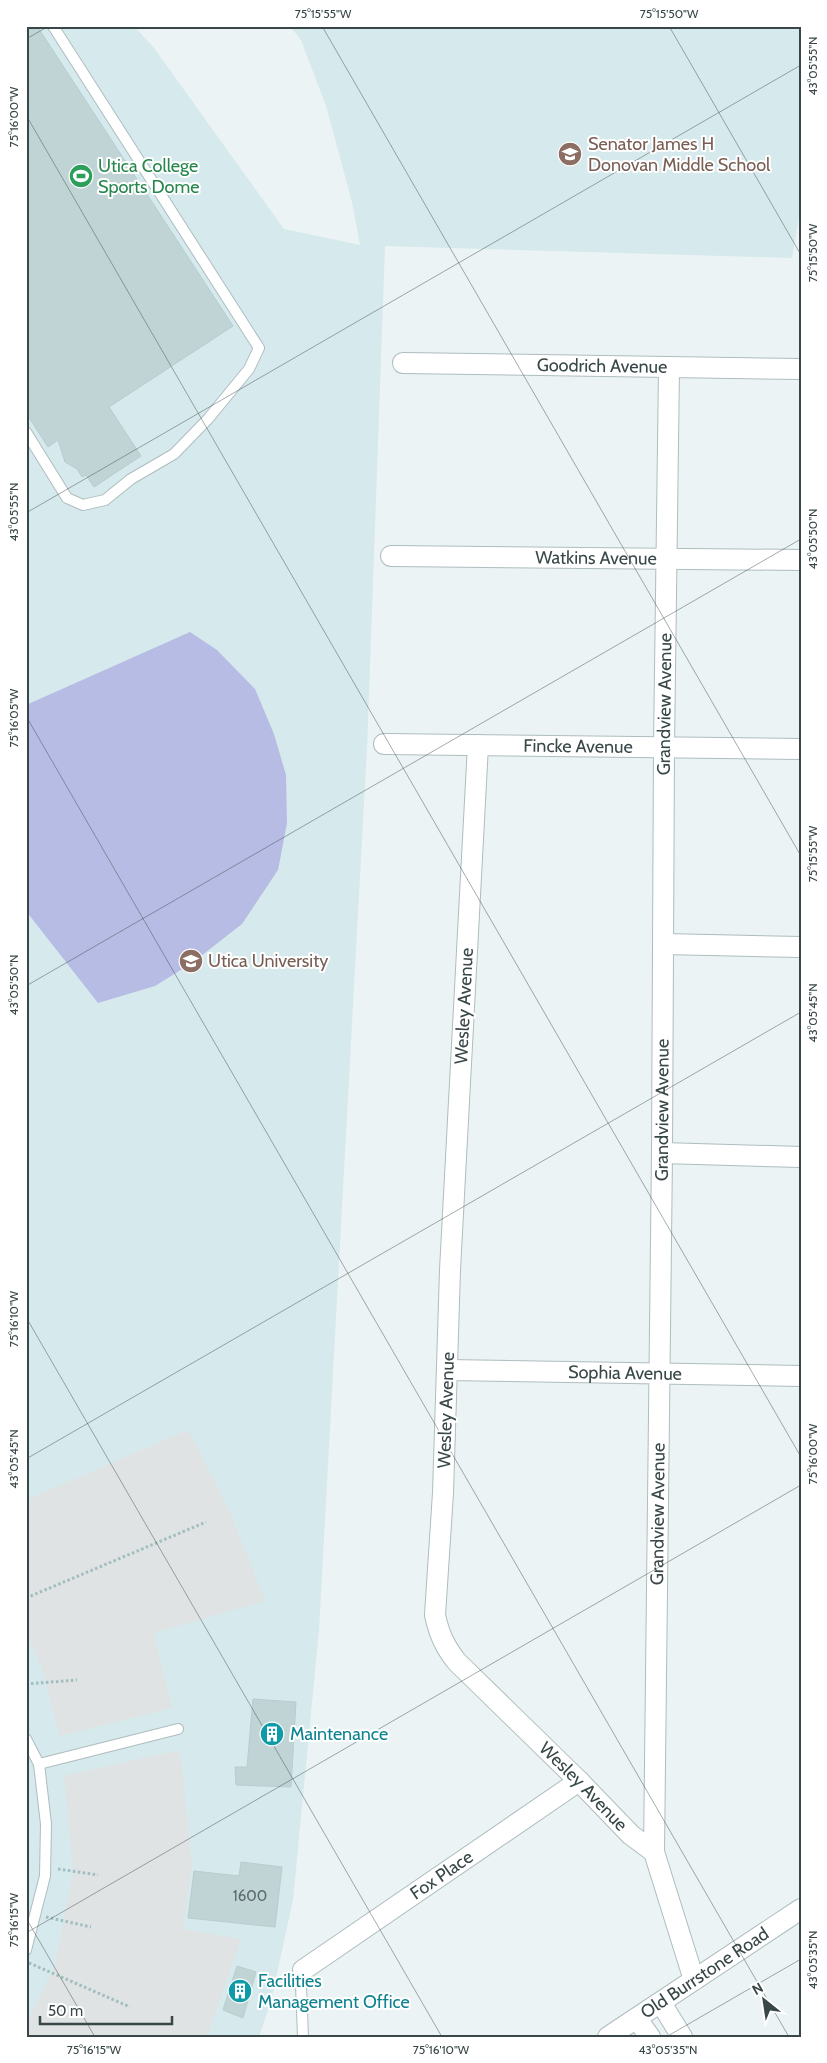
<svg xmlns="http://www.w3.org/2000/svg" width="827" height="2063" viewBox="0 0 827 2063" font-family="Cabin,sans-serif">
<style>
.education{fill:#d6e9ec}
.green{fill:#b7bce5}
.parking{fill:#dfe3e3}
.building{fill:#c1d4d5;stroke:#b5ced0}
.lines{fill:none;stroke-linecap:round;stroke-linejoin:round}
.service-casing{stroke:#aebdbf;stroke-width:12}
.minor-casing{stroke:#aebdbf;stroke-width:22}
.path{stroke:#a0bdc0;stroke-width:3;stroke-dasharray:2.5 2.5;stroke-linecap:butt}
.service{stroke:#fff;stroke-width:10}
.minor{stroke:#fff;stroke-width:20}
.ticks{fill:none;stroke:#394748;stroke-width:1;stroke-opacity:0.45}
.labels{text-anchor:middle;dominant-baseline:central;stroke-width:4;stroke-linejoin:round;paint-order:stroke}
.number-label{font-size:15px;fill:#5b6a6b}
.education-label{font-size:18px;fill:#785e54;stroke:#fff;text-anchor:start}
.leisure-label{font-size:18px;fill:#27864d;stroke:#fff;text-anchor:start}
.street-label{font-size:18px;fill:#394748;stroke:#fff}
.culture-label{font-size:18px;fill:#0d838f;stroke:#fff;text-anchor:start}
.neatline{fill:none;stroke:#394748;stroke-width:2}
.ticks-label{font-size:12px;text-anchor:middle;fill:#394748}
</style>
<rect width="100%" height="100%" fill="#ebf3f4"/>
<polygon class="education" points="26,26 134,26 154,48 284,229 360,245 352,202 326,106 301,40 290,26 801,26 801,206 792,258 385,246 367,748 319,1630 293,1900 271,2001 259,2037 26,2037"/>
<polygon class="green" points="190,632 217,650 255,689 274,734 286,775 287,823 278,870 242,924 192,963 155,986 98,1003 26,911 26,705"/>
<g class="parking">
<polygon points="188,1430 231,1515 265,1601 154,1633 172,1708 60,1736 42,1669 26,1632 26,1500"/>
<polygon points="180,1750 192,1864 183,1929 241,1939 207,2037 26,2037 26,2024 55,1965 73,1872 64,1776"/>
</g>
<g class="building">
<polygon points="26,26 37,26 233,326 109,407 141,456 94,487 86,475 82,477 77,469 65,462 58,440 48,447 26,413"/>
<polygon points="253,1699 296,1702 291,1787 236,1785 235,1767 247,1767"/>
<polygon points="241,1862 282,1867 275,1927 188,1918 194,1871 239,1876"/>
<polygon points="237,1966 256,1972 243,2018 223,2010"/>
</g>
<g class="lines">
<g class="service-casing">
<g id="service">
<polyline points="26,432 67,498 83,505 105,500 131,479 174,454 208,419 249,369 259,348 53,26"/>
<polyline points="26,1739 39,1764"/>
<polyline points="26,1950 45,1876 46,1824 39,1764 178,1729"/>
<polyline points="303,1970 301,1985 303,2037"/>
</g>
</g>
<g class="minor-casing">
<g id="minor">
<path id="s1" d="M 403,363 L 801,369"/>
<path id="s2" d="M 391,556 L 801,560"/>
<path id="s3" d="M 384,744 L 801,749"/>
<path id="s4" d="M 478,745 L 450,1270 L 443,1493 L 435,1615 C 439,1634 445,1647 457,1662 L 579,1781 L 631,1835 L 654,1852 L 694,1980"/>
<polyline points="664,944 801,947"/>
<polyline points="662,1153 801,1157"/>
<path id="s5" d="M 447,1370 L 801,1376"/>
<path id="s6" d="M 654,1852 L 662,1153 L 664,747 L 669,368"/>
<path id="s7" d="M 303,1970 L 579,1781"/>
<polyline points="661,2003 682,2037"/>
<polyline points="637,2019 650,2037"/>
<path id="s8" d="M 608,2037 L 801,1909"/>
</g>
</g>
<g class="path">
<polyline points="26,1598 206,1522"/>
<polyline points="26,1684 77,1680"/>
<polyline points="58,1869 98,1875"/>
<polyline points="46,1917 91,1927"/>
<polyline points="29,1963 130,2007"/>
</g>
<use href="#service" class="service"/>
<use href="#minor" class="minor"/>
</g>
<path class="ticks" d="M 322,26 L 801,856M 669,26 L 801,255M 26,39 L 49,26M 26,115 L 801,1457M 26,513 L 801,65M 26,716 L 789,2037M 26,986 L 801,539M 26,1317 L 442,2037M 26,1459 L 801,1012M 26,1918 L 95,2037M 26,1933 L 801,1485M 666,2037 L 801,1959"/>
<defs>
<g id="school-disc" transform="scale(1.25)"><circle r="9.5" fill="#8d6e63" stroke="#fff"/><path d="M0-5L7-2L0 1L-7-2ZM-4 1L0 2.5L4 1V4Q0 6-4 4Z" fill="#fff"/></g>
<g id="stadium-disc" transform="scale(1.25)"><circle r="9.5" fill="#2e9e5b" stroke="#fff"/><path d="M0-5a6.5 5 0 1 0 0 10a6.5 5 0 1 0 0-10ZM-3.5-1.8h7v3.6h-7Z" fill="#fff"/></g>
<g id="university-disc" transform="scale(1.25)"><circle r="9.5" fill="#8d6e63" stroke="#fff"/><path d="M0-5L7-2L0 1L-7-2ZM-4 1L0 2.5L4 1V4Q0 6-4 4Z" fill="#fff"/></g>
<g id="building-disc" transform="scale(1.25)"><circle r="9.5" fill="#0f9aa8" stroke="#fff"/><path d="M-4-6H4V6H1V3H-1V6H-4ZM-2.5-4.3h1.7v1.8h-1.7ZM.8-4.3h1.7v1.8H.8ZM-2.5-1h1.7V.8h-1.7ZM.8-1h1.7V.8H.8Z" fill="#fff"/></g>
</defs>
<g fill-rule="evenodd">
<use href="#school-disc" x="570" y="154"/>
<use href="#stadium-disc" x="81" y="176"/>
<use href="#university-disc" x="191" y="961"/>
<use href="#building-disc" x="272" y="1734"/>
<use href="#building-disc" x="240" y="1991"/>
</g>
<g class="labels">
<g class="number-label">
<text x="250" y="1896">1600</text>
</g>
<g class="education-label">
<text x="588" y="144">Senator James H<tspan x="588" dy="21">Donovan Middle School</tspan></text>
<text x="208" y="961">Utica University</text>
</g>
<g class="leisure-label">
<text x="98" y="166">Utica College<tspan x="98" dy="21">Sports Dome</tspan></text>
</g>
<g class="street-label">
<text stroke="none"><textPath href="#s1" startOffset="199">Goodrich Avenue</textPath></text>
<text stroke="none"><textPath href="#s2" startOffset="205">Watkins Avenue</textPath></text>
<text stroke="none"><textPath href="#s6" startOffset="1148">Grandview Avenue</textPath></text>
<text stroke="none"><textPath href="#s3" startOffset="194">Fincke Avenue</textPath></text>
<text transform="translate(464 1006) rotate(-87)">Wesley Avenue</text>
<text stroke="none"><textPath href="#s6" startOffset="742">Grandview Avenue</textPath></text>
<text stroke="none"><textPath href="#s5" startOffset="178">Sophia Avenue</textPath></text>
<text transform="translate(446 1410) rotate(-88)">Wesley Avenue</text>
<text stroke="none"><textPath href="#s6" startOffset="338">Grandview Avenue</textPath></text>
<text stroke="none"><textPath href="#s4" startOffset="1101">Wesley Avenue</textPath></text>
<text stroke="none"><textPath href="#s7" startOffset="168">Fox Place</textPath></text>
<text stroke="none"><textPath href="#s8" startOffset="116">Old Burrstone Road</textPath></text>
</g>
<g class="culture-label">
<text x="290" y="1734">Maintenance</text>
<text x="258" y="1981">Facilities<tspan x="258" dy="21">Management Office</tspan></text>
</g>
</g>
<rect width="827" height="2063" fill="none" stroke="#ffffff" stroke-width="55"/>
<g transform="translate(764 2000) rotate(330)" stroke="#ffffff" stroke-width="4" paint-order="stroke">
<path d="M0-4L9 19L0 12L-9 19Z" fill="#394748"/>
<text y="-8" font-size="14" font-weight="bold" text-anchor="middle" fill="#394748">N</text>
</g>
<path d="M40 2016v8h132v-8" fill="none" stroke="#394748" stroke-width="2.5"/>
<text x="48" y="2016" font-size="15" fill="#394748" stroke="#ffffff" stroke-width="4" paint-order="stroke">50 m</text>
<rect x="28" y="28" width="772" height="2008" class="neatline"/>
<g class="ticks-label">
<text x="323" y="18">75°15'55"W</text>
<text x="669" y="18">75°15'50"W</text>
<text transform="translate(813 66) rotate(-90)" y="4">43°05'55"N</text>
<text transform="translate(14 117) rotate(-90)" y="4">75°16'00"W</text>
<text transform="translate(813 253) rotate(-90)" y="4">75°15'50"W</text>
<text transform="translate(14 512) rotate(-90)" y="4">43°05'55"N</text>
<text transform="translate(813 539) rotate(-90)" y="4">43°05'50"N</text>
<text transform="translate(14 718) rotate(-90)" y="4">75°16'05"W</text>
<text transform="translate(813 854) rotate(-90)" y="4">75°15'55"W</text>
<text transform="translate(14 985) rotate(-90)" y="4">43°05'50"N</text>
<text transform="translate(813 1013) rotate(-90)" y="4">43°05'45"N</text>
<text transform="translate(14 1319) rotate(-90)" y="4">75°16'10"W</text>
<text transform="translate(813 1454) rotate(-90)" y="4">75°16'00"W</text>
<text transform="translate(14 1459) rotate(-90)" y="4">43°05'45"N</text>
<text transform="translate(14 1920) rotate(-90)" y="4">75°16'15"W</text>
<text transform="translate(813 1960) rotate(-90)" y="4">43°05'35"N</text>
<text x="94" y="2054">75°16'15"W</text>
<text x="441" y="2054">75°16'10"W</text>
<text x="668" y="2054">43°05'35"N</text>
</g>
</svg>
